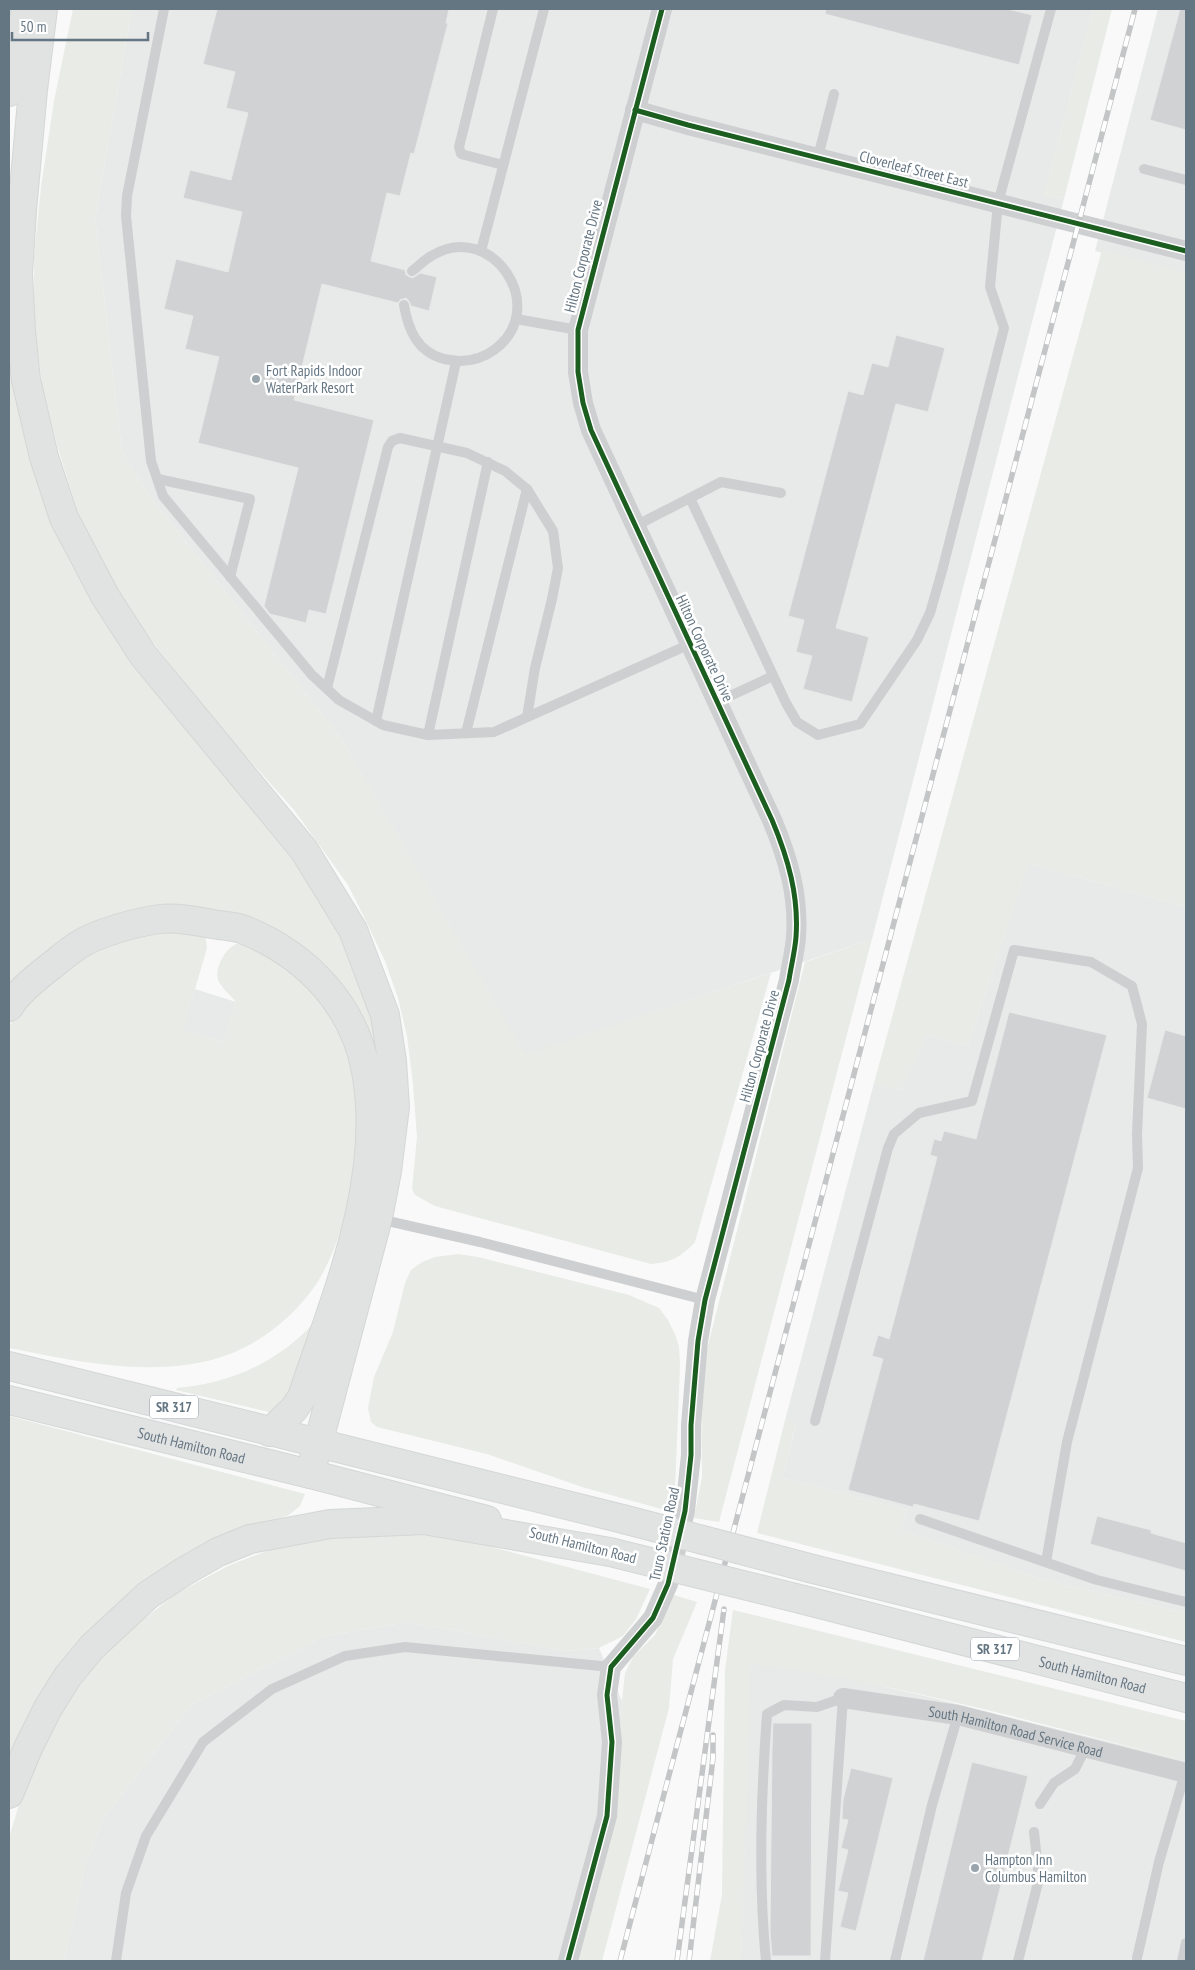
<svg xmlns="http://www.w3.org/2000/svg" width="1195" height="1970" viewBox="0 0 1195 1970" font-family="'PT Sans Narrow',sans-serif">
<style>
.built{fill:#e8e9e9}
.green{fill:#e8ebe6}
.building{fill:#d0d2d3;stroke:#e8e8e8}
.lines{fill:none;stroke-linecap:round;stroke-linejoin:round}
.primary-casing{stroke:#d5d6d7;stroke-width:30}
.motorway-casing{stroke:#d5d6d6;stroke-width:30}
.service{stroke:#cecfd0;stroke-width:10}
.minor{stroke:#cecfd0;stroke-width:20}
.primary{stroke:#e1e2e2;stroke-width:28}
.motorway{stroke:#e1e2e2;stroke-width:28}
.rail-casing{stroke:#c3c5c6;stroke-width:5.5}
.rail{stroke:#fff;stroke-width:4;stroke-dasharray:11;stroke-linecap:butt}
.primary-bridge-casing{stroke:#d5d6d7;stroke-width:30;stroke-linecap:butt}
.primary-bridge{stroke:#e1e2e2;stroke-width:28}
.cycleway-casing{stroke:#fff;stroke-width:8}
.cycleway{stroke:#1b5e20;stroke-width:5}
.poi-dot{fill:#99a4ac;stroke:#fff;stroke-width:2}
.labels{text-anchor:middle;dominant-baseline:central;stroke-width:5;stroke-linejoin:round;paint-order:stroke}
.shield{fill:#fff;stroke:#939fa8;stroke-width:1}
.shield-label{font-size:14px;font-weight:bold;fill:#657683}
.street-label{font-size:15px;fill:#657683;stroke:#fff}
.poi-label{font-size:15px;fill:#657683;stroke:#fff;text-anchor:start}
</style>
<rect width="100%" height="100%" fill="#f9f9f9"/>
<g class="built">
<polygon points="132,9 1093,9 1044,195 1064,199 872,939 525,1055 340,737 151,498 122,452 95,218"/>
<polygon points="1158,9 1186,9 1186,274 1095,251"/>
<polygon points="1028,863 1186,907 1186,1613 1043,1580 900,1530 907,1510 782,1478 796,1425 785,1420 874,1083 901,1090 926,1035 968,1045"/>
<polygon points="195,989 236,1002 223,1042 182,1030"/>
<polygon points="408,1622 565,1651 599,1648 622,1701 618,1786 572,1961 64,1961 86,1863 103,1819 192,1704 325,1636"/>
<polygon points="750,1663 830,1674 929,1697 1186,1761 1186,1961 741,1961"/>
</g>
<g class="green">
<path d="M 73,9 L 132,9 L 95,218 L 122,452 L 151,498 L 340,737 L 525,1054 L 771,973 L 695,1242 C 681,1257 672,1262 651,1264 L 435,1206 L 415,1195 L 412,1189 L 417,1137 L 413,1084 L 407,1036 L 398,998 L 385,961 L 363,915 L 348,885 L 294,810 L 222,729 L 127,610 L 78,513 L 57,445 L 42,385 L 34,319 L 34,256 L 41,187 L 54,101 Z"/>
<polygon points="1093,9 1112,9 1064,199 1044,195"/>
<polygon points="1102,250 1186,273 1186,907 1028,863 968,1045 926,1035 901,1090 874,1083"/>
<polygon points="9,291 52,523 72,566 92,600 281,833 353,956 374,1027 382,1094 336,986 175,910 9,992"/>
<path d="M 177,931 L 205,934 L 207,948 L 183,1030 L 223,1042 L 236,1002 C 231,996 221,987 218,980 C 214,967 228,942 242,943 C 251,944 280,963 288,969 C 360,1023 366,1113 349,1195 C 343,1226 333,1259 315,1286 C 294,1316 263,1341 230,1354 C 161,1380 79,1362 9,1348 L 9,1026 L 23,1007 L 44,986 L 90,951 L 153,932 Z"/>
<polygon points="872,939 719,1522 694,1518 702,1477 701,1383 704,1361 805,962"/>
<polygon points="458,1254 478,1257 629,1295 659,1308 668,1320 675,1334 679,1347 680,1365 675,1491 672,1512 582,1487 487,1454 377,1427 371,1422 368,1408 374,1377 393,1332 405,1283 411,1270 422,1262 435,1257"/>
<path d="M 334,1295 L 315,1401 L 304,1413 L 281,1415 L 176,1390 L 177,1388 C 228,1383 272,1365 308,1329 C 318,1319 326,1306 334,1295 Z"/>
<polygon points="9,1416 305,1494 300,1506 289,1515 234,1535 191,1555 9,1761"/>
<polygon points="785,1420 796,1424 782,1478 907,1510 900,1530 1043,1580 1186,1613 1186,1642 757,1533"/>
<polygon points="330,1532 440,1533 650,1589 636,1619 623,1636 599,1648 565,1651 408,1622 325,1636 192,1704 103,1819 86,1863 64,1961 9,1961 9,1838 25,1784 50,1731 85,1677 120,1638 177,1593 230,1565 293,1541"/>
<polygon points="674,1595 697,1602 673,1659 669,1708 602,1961 572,1961 618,1786 622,1701 625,1673 633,1657 655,1635"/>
<path d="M 733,1610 L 1186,1721 L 1186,1761 C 1043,1725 897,1682 751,1664 L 741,1961 L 710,1961 L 722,1895 L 725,1670 Z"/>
</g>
<g class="building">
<polygon points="217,9 449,9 446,23 448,23 414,154 411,153 400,196 387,193 371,261 405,270 406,275 410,277 413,278 420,273 437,277 429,311 411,306 409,301 406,298 400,300 398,303 322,284 294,400 374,420 326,614 309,610 306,623 270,614 264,606 298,468 198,443 219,357 185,349 193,316 164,309 176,259 228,272 242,212 183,198 190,170 231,180 248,113 226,108 235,72 203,64"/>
<polygon points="826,9 1008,9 1032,15 1019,65 825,14"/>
<polygon points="1180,9 1186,9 1186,130 1150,120"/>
<polygon points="896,335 945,348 928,412 896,404 836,628 869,637 852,702 803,689 812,656 796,652 804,620 788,616 848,391 863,395 872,363 888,367"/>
<polygon points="1009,1012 1107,1035 979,1521 914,1504 913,1507 848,1490 883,1359 872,1356 878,1335 889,1339 937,1157 930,1155 934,1139 941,1141 944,1131 976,1139"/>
<polygon points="1165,1030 1186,1036 1186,1109 1147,1098"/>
<polygon points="1097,1516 1151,1530 1151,1533 1186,1543 1186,1571 1090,1544"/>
<polygon points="773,1723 812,1723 811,1956 772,1956 770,1931 772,1750"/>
<polygon points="972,1762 1028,1776 982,1961 923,1961"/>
<polygon points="851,1768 893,1778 856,1931 840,1927 848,1893 838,1891 848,1850 841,1848 848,1820 842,1819 843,1800"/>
</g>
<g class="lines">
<g class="primary-casing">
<g id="primary">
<polyline points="9,1366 623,1519"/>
<path id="s2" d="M 9,1400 L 310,1474 L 487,1520"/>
<polyline points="813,1569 1186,1661"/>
<path id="s3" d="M 804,1600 L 1186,1698"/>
</g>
</g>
<g class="motorway-casing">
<g id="motorway">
<polyline points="43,9 33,90 22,211 18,273 21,331 26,380 44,457 64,518 105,596 143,655 304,850 353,930 385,1015 392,1061 395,1107 387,1171 378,1218 310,1474"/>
<polyline points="9,92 26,9"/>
<path d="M 9,1007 C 17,993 38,976 51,966 C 60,959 68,952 77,946 C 96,933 137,922 160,919 C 176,917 196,921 212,924 C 223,926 236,926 247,931 C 307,956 354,1005 366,1071 C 386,1180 336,1295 302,1397 L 294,1409 L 270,1432"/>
<polyline points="9,1794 28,1748 48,1708 68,1676 92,1647 148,1595 183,1572 218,1552 250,1539 330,1524 424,1520 610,1552"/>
</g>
</g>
<g class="service">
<polyline points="164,9 127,196 126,216 151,461 163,496 312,675 339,700 383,725 428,735 494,732 690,644"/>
<polyline points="493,9 459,147 461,154 503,165"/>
<polyline points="818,157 834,94"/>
<polyline points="1144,169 1186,180"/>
<polyline points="481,251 544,9"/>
<path d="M 404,305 C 408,329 417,352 444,359 C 462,363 479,361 494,350 C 551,309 493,220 433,255 C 425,259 419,266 412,271"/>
<polyline points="516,319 578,330"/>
<polyline points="158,479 250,499 230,577"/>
<polyline points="690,498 721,482 781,493"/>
<polyline points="635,526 690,498 786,703 797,722 818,735 860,724 917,640 930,613 942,571 1004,328 990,287 998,203 1051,9"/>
<polyline points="327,688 388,447 392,441 400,438 467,453 505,471 527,489 553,531 558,568 552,599 535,668 527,717"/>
<polyline points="717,702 773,676"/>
<polyline points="376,721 456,362"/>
<polyline points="466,733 527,489"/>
<polyline points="428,735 488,462"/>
<polyline points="379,1219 480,1242 705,1300"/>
<polyline points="815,1421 888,1148 894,1134 919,1113 972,1101 1014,950 1091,962 1132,986 1142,1024 1137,1134 1138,1168 1067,1442 1046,1562"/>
<polyline points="920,1519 1097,1580 1186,1602"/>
<polyline points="1040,1804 1054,1783 1075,1769 1086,1747"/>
<polyline points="1137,1958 1159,1862 1185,1773"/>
<polyline points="116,1961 126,1893 146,1836 203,1742 272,1689 345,1656 405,1647 611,1667"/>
<path d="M 766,1961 C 758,1881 761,1795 767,1714 L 784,1705 L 817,1707 L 843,1698 L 825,1961"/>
<polyline points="895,1961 932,1805 958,1715"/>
<polyline points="1018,1961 1039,1879 1034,1832"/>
<polyline points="1182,1961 1186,1943"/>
</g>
<g class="minor">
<polyline points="635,110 688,125 1186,251"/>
<path id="s1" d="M 843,1698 L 958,1715 L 1186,1773"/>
<path d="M 568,1961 L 607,1816 L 612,1742 L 607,1695 L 611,1667 L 653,1618 L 668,1584 L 685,1511 L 691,1455 L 691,1425 L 698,1341 L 705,1300 L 789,980 C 791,966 795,951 796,937 C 799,896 788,858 772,820 L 591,430 L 583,403 L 578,372 L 578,330 L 662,9"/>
</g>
<use href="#primary" class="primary"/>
<use href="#motorway" class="motorway"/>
<g class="rail-casing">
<g id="rail">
<polyline points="620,1961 1135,9"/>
<polyline points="677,1961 724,1609"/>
<polyline points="689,1961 713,1758 713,1735"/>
</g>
</g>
<use href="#rail" class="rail"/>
<g class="primary-bridge-casing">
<g id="primary-bridge">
<polyline points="623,1519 813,1569"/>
<polyline points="610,1552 804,1600"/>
</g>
</g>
<use href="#primary-bridge" class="primary-bridge"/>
<g class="cycleway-casing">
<g id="cycleway">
<polyline points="635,110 688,125 1186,251"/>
<path d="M 568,1961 L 607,1816 L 612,1742 L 607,1695 L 611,1667 L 653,1618 L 668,1584 L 685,1511 L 691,1455 L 691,1425 L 698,1341 L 705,1300 L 789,980 C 791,966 795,951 796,937 C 799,896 788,858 772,820 L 591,430 L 583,403 L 578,372 L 578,330 L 662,9"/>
</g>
</g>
<use href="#cycleway" class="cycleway"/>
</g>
<g class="poi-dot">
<circle cx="256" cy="379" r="5"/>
<circle cx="975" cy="1868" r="5"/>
</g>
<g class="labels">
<g class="shield">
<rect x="150" y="1395.5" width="48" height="23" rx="4"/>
<rect x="971" y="1637.5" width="48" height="23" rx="4"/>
</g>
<g class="shield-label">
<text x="174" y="1407">SR 317</text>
<text x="995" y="1649">SR 317</text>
</g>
<g class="street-label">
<text transform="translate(914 169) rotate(14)">Cloverleaf Street East</text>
<text transform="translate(583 256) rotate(-76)">Hilton Corporate Drive</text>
<text transform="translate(705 648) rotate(65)">Hilton Corporate Drive</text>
<text transform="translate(759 1046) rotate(-75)">Hilton Corporate Drive</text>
<text stroke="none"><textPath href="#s2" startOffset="188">South Hamilton Road</textPath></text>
<text transform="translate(664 1534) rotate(-78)">Truro Station Road</text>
<text transform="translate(583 1545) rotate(14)">South Hamilton Road</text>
<text stroke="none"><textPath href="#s3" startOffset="298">South Hamilton Road</textPath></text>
<text stroke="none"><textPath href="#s1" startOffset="176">South Hamilton Road Service Road</textPath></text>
</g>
<g class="poi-label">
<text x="266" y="370">Fort Rapids Indoor<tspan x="266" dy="17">WaterPark Resort</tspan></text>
<text x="985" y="1859">Hampton Inn<tspan x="985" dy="17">Columbus Hamilton</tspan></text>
</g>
</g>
<rect width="1195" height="1970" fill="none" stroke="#657683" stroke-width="20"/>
<path d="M12 32v8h136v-8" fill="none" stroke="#657683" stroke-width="2.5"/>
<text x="20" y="32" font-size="15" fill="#657683" stroke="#ffffff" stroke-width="4" paint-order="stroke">50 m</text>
</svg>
